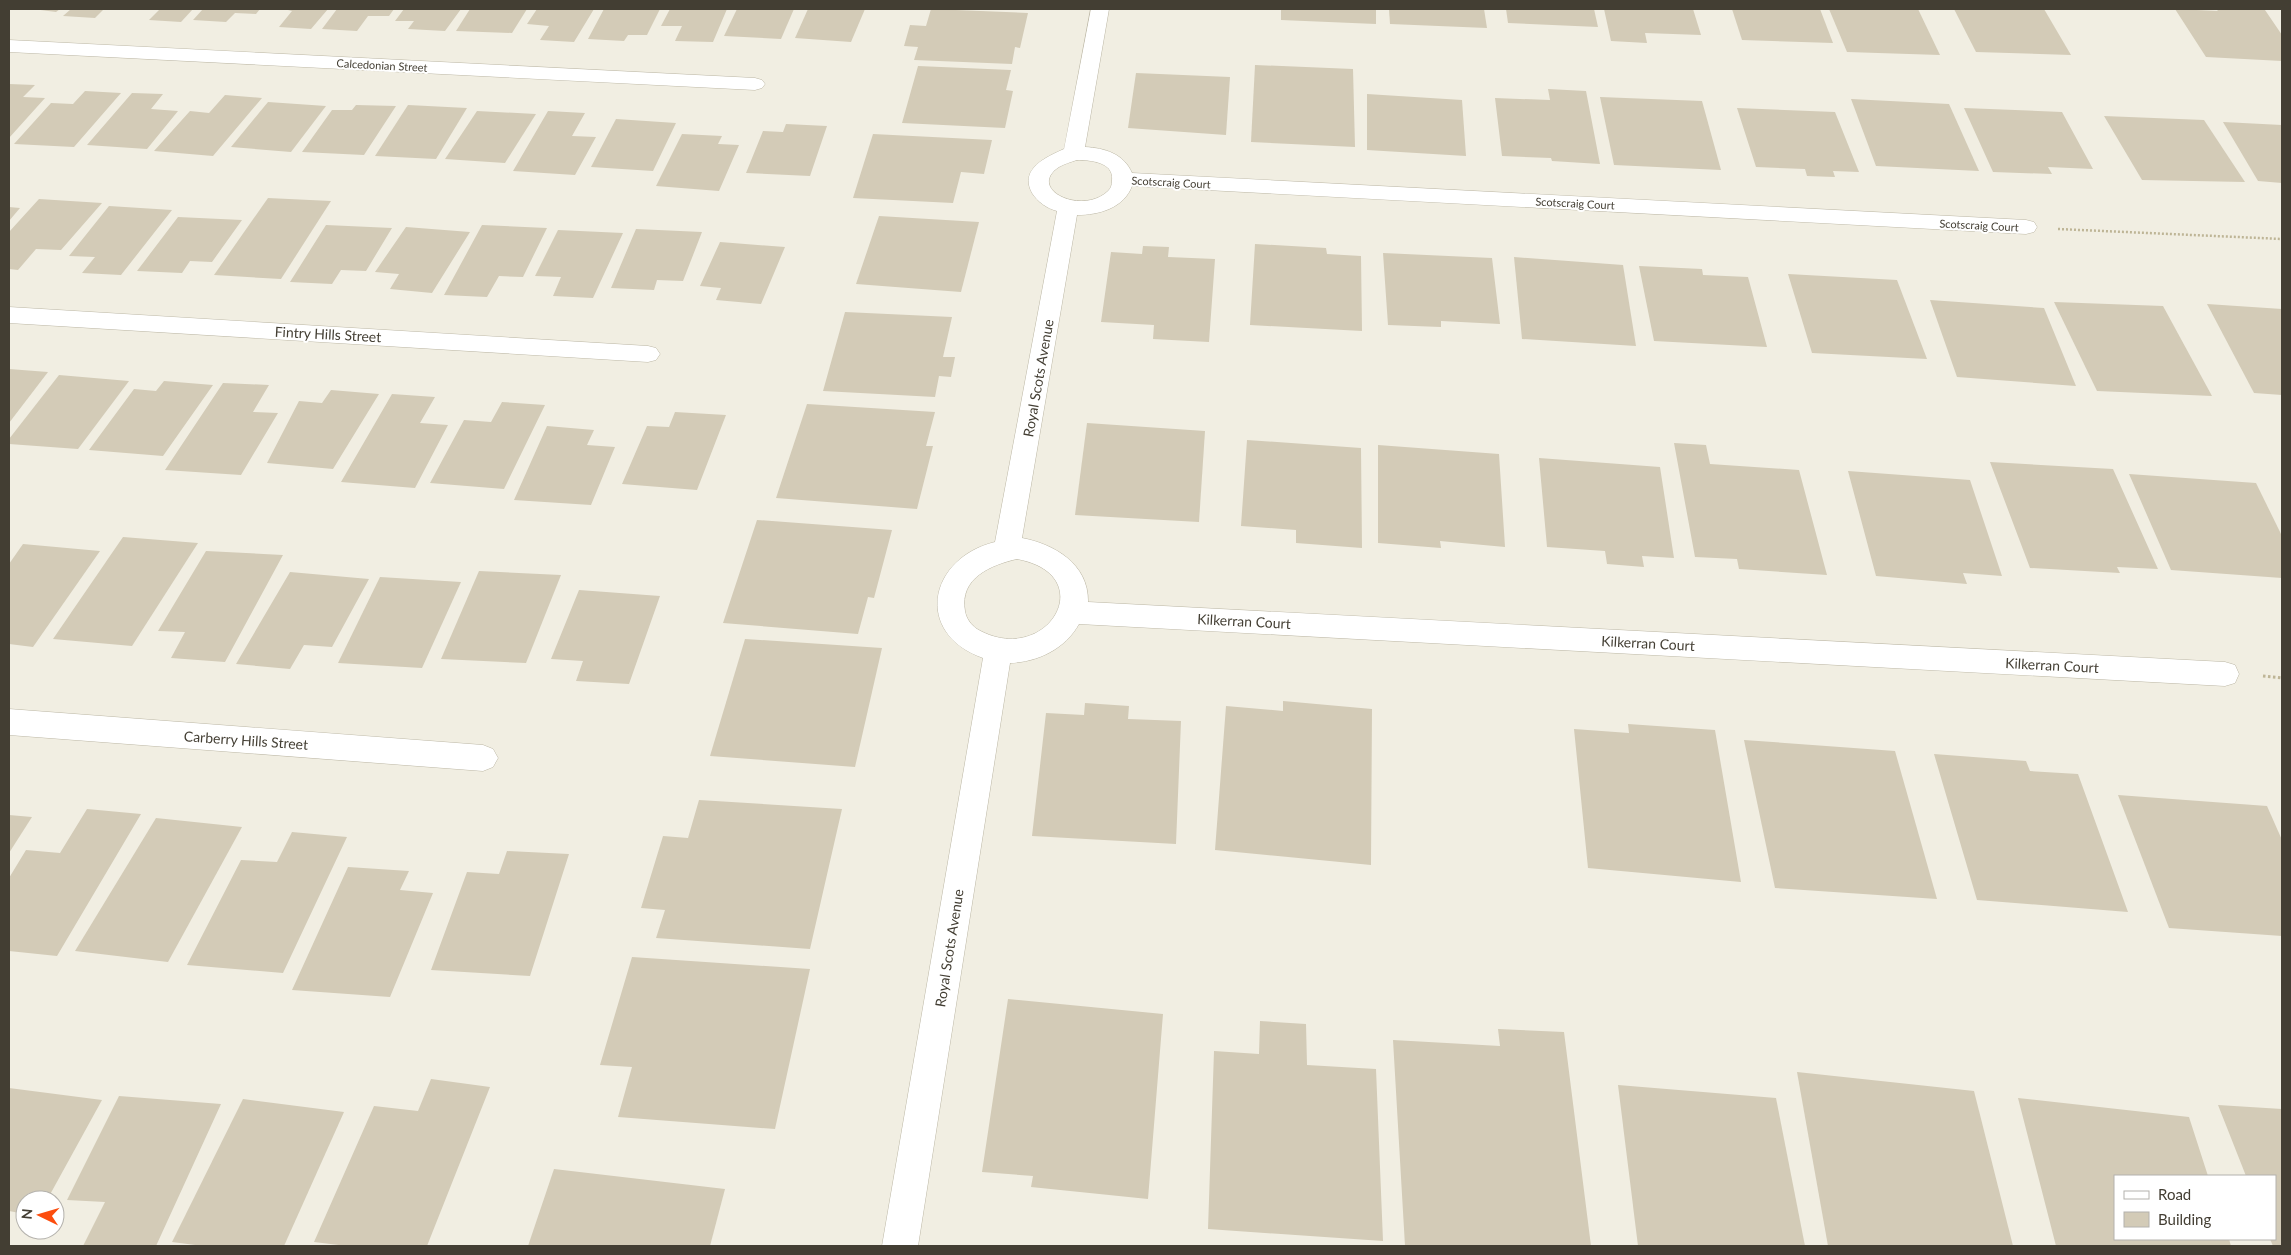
<svg xmlns="http://www.w3.org/2000/svg" width="2291" height="1255" viewBox="0 0 2291 1255" font-family="Lato,sans-serif">
<style>
.building{fill:#d3cbb7}
.lines{fill:none;stroke-linecap:round;stroke-linejoin:round}
.street-casing{stroke:#bcb7a5;stroke-width:1}
.path-far1{stroke:#beb596;stroke-width:2.5;stroke-dasharray:2 2;stroke-linecap:butt}
.path{stroke:#beb596;stroke-width:3;stroke-dasharray:2.5 2.5;stroke-linecap:butt}
.street{fill:#fff;fill-rule:evenodd}
.labels{text-anchor:middle;dominant-baseline:central;stroke-width:4;stroke-linejoin:round;paint-order:stroke}
.far-street-label{font-size:11px;fill:#433e33;stroke:#fff}
.street-label{font-size:14px;fill:#433e33;stroke:#fff}
</style>
<rect width="100%" height="100%" fill="#f1eee2"/>
<g class="building">
<polygon points="33,9 60,9 56,12"/>
<polygon points="71,9 104,9 95,18 63,16"/>
<polygon points="160,9 193,9 181,22 149,20"/>
<polygon points="203,9 260,9 256,14 235,13 226,22 193,20"/>
<polygon points="284,9 328,9 311,29 279,27 292,11"/>
<polygon points="337,9 394,9 389,16 368,16 357,31 322,29"/>
<polygon points="404,9 461,9 445,31 408,29 414,21 395,21"/>
<polygon points="470,9 527,9 512,33 456,31"/>
<polygon points="537,9 594,9 574,42 540,40 549,26 527,24"/>
<polygon points="604,9 660,9 647,35 628,35 624,41 588,39"/>
<polygon points="670,9 727,9 713,42 675,41 682,26 661,26"/>
<polygon points="737,9 794,9 781,39 724,36"/>
<polygon points="808,9 865,9 851,42 795,38"/>
<polygon points="931,9 1028,13 1020,48 1015,47 1012,64 914,60 918,47 904,46 910,25 926,26"/>
<polygon points="1281,9 1376,9 1376,24 1281,20"/>
<polygon points="1389,9 1484,9 1487,28 1390,24"/>
<polygon points="1506,9 1594,9 1598,27 1508,23"/>
<polygon points="1604,9 1693,9 1701,35 1645,33 1647,43 1611,41"/>
<polygon points="1732,9 1820,9 1833,43 1742,40"/>
<polygon points="1829,9 1918,9 1940,55 1847,52"/>
<polygon points="1954,9 2044,9 2071,55 1976,52"/>
<polygon points="2175,9 2218,11 2216,9 2265,10 2282,35 2282,61 2206,57"/>
<polygon points="1255,65 1353,69 1355,147 1251,142"/>
<polygon points="918,66 1011,70 1006,90 1013,91 1005,128 902,123"/>
<polygon points="1136,73 1230,77 1226,135 1128,128"/>
<polygon points="9,84 35,85 23,97 45,98 9,138"/>
<polygon points="1548,89 1586,91 1600,164 1552,161 1551,158 1502,156 1495,98 1550,100"/>
<polygon points="85,91 121,93 74,147 14,144 51,103 73,104"/>
<polygon points="132,93 163,94 151,109 178,111 147,149 87,145"/>
<polygon points="1367,94 1462,100 1466,156 1367,150"/>
<polygon points="225,95 262,98 213,156 154,151 190,111 209,113"/>
<polygon points="1600,97 1702,101 1721,170 1614,165"/>
<polygon points="1851,99 1949,104 1979,171 1876,166"/>
<polygon points="268,102 326,106 291,152 231,147"/>
<polygon points="356,105 396,106 364,155 302,152 332,110 352,110"/>
<polygon points="408,105 467,108 436,159 375,156"/>
<polygon points="1737,108 1835,112 1859,172 1833,171 1835,177 1807,176 1805,169 1756,167"/>
<polygon points="1964,108 2062,112 2093,169 2048,167 2052,174 1993,172"/>
<polygon points="477,111 536,114 505,163 445,159"/>
<polygon points="548,111 585,113 572,136 596,137 575,175 513,171"/>
<polygon points="2104,116 2204,120 2245,182 2142,180"/>
<polygon points="616,119 676,123 653,171 591,167"/>
<polygon points="2223,122 2282,125 2282,183 2258,181"/>
<polygon points="786,124 827,126 810,176 746,173 763,131 783,132"/>
<polygon points="682,134 722,136 718,144 739,145 719,191 656,186"/>
<polygon points="873,134 992,140 984,174 961,172 953,203 853,198"/>
<polygon points="268,198 331,201 281,279 214,275"/>
<polygon points="39,199 102,203 61,250 36,249 18,270 9,269 9,232"/>
<polygon points="109,206 172,210 121,275 82,273 95,257 69,256"/>
<polygon points="9,207 20,208 9,221"/>
<polygon points="879,216 979,222 961,292 856,284"/>
<polygon points="178,217 242,220 212,262 190,261 182,273 137,271"/>
<polygon points="326,225 392,228 366,271 341,270 332,284 290,282"/>
<polygon points="482,225 547,228 523,277 499,276 487,297 444,295"/>
<polygon points="406,227 470,232 432,293 390,289 399,274 375,272"/>
<polygon points="636,229 702,232 683,281 657,280 654,290 611,288"/>
<polygon points="558,230 623,233 593,298 553,296 561,277 535,276"/>
<polygon points="720,242 785,247 761,304 716,300 721,288 700,286"/>
<polygon points="1255,244 1326,248 1327,254 1361,256 1362,331 1250,325"/>
<polygon points="1143,246 1169,247 1168,257 1215,259 1209,342 1153,339 1154,325 1101,322 1111,252 1142,254"/>
<polygon points="1383,253 1492,258 1500,324 1441,321 1441,327 1388,325"/>
<polygon points="1514,257 1623,265 1636,346 1522,339"/>
<polygon points="1639,266 1702,269 1703,275 1748,277 1767,347 1654,341"/>
<polygon points="1788,274 1897,280 1927,359 1812,353"/>
<polygon points="1930,300 2044,308 2076,386 1957,377"/>
<polygon points="2054,302 2163,306 2212,396 2097,391"/>
<polygon points="2207,304 2282,309 2282,395 2254,393"/>
<polygon points="845,312 952,317 943,357 955,357 951,377 939,376 935,397 823,391"/>
<polygon points="9,369 48,372 9,423"/>
<polygon points="59,375 129,381 78,449 9,444 9,439"/>
<polygon points="164,381 213,385 163,456 89,450 134,389 156,391"/>
<polygon points="223,383 269,385 253,412 278,413 241,475 165,470"/>
<polygon points="331,390 379,394 333,469 267,463 299,401 322,403"/>
<polygon points="392,394 435,397 420,423 448,425 415,488 341,482"/>
<polygon points="502,402 545,405 504,489 430,483 464,420 491,422"/>
<polygon points="807,404 935,412 926,446 933,446 917,509 776,498"/>
<polygon points="675,412 726,415 697,490 622,484 647,426 669,427"/>
<polygon points="1087,423 1205,431 1199,522 1075,515"/>
<polygon points="547,426 594,430 587,445 615,447 591,505 514,500"/>
<polygon points="1247,440 1361,448 1362,548 1296,543 1296,530 1241,526"/>
<polygon points="1674,443 1706,445 1710,464 1799,470 1827,575 1739,569 1737,559 1695,557"/>
<polygon points="1378,445 1499,454 1505,547 1440,541 1441,548 1378,543"/>
<polygon points="1539,458 1660,467 1674,558 1642,556 1644,567 1607,564 1605,551 1547,547"/>
<polygon points="1990,462 2113,469 2158,569 2117,567 2120,573 2030,568"/>
<polygon points="1848,471 1970,480 2002,576 1963,573 1967,584 1876,576"/>
<polygon points="2129,474 2256,483 2282,536 2282,578 2171,570"/>
<polygon points="757,520 892,530 874,598 868,597 858,634 723,623"/>
<polygon points="123,537 198,543 132,646 53,639"/>
<polygon points="23,544 100,551 33,647 9,644 9,564"/>
<polygon points="206,551 283,555 225,662 171,658 185,632 158,631"/>
<polygon points="479,571 561,575 526,663 441,659"/>
<polygon points="290,572 369,579 332,647 304,645 290,669 236,664"/>
<polygon points="380,577 461,582 422,668 338,663"/>
<polygon points="579,590 660,596 629,684 576,681 583,661 551,659"/>
<polygon points="745,639 882,648 855,767 710,756"/>
<polygon points="1283,701 1372,709 1371,865 1215,850 1226,706 1283,711"/>
<polygon points="1085,703 1129,706 1128,719 1181,721 1176,844 1032,836 1046,713 1084,715"/>
<polygon points="1628,724 1715,730 1741,882 1588,868 1574,729 1629,733"/>
<polygon points="1744,740 1895,751 1937,899 1775,888"/>
<polygon points="1934,754 2026,761 2030,771 2078,774 2128,912 1977,900"/>
<polygon points="2118,795 2267,806 2282,840 2282,936 2169,928"/>
<polygon points="699,800 842,809 810,949 656,938 665,910 641,908 663,836 688,838"/>
<polygon points="87,809 141,814 57,956 9,951 9,878 26,850 60,853"/>
<polygon points="9,815 32,817 9,853"/>
<polygon points="156,818 242,827 168,962 75,951"/>
<polygon points="292,832 347,837 283,973 187,965 241,860 277,862"/>
<polygon points="507,851 569,854 530,976 431,970 467,872 499,874"/>
<polygon points="348,867 409,871 400,890 433,893 390,997 292,990"/>
<polygon points="632,957 810,969 775,1129 618,1117 632,1067 600,1065"/>
<polygon points="1008,999 1163,1014 1148,1199 1031,1187 1033,1176 982,1172"/>
<polygon points="1260,1021 1306,1024 1307,1065 1376,1069 1383,1241 1208,1229 1214,1051 1259,1054"/>
<polygon points="1498,1029 1564,1032 1591,1246 1405,1246 1393,1040 1500,1046"/>
<polygon points="1797,1072 1974,1091 2013,1246 1828,1246"/>
<polygon points="431,1079 490,1087 427,1246 347,1246 314,1242 374,1106 418,1111"/>
<polygon points="1618,1085 1776,1098 1805,1246 1638,1246"/>
<polygon points="9,1088 102,1100 47,1200 25,1200 25,1214 9,1211"/>
<polygon points="119,1096 221,1104 156,1246 83,1246 105,1202 67,1200"/>
<polygon points="2018,1098 2189,1117 2208,1176 2115,1176 2115,1239 2229,1239 2231,1246 2056,1246"/>
<polygon points="243,1099 344,1112 284,1246 203,1246 172,1242"/>
<polygon points="2218,1105 2282,1109 2282,1246 2273,1246 2270,1239 2275,1239 2275,1176 2246,1176"/>
<polygon points="554,1169 725,1189 710,1246 528,1246"/>
</g>
<g class="lines">
<g class="street-casing">
<g id="street">
<path d="M 1091,9 L 1109,9 L 1085,147 C 1105,148 1124,154 1132,173 L 2026,220 L 2034,222 L 2037,227 L 2034,232 L 2026,234 L 1132,186 C 1124,208 1099,215 1077,215 L 1022,538 C 1054,544 1089,564 1088,602 L 2225,662 L 2235,665 L 2239,674 L 2235,683 L 2225,686 L 1079,624 C 1065,649 1038,662 1010,663 L 918,1246 L 882,1246 L 983,658 C 913,633 929,558 995,542 L 1057,211 C 1046,208 1038,202 1032,193 C 1019,169 1046,157 1064,149 ZM 1077,160 C 1090,160 1114,162 1112,180 C 1112,185 1111,188 1108,191 C 1082,216 1026,189 1059,167 C 1064,164 1071,162 1077,160 ZM 1017,559 C 1103,575 1046,669 977,629 C 971,625 966,618 965,611 C 959,578 991,565 1017,559 Z"/>
<polygon points="9,40 755,78 762,80 765,84 762,88 755,90 9,52"/>
<polygon points="9,307 648,346 656,348 660,354 656,360 648,362 9,323"/>
<polygon points="9,709 483,745 493,749 498,758 493,767 483,771 9,735"/>
</g>
</g>
<polyline class="path-far1" points="2058,229 2282,239"/>
<polyline class="path" points="2263,676 2282,678"/>
<use href="#street" class="street"/>
</g>
<g class="labels">
<g class="far-street-label">
<text transform="translate(382 65) rotate(3)">Calcedonian Street</text>
<text transform="translate(1171 182) rotate(3)">Scotscraig Court</text>
<text transform="translate(1575 203) rotate(3)">Scotscraig Court</text>
<text transform="translate(1979 225) rotate(3)">Scotscraig Court</text>
</g>
<g class="street-label">
<text transform="translate(328 334) rotate(3)">Fintry Hills Street</text>
<text transform="translate(1038 378) rotate(-80)">Royal Scots Avenue</text>
<text transform="translate(1244 621) rotate(3)">Kilkerran Court</text>
<text transform="translate(1648 643) rotate(3)">Kilkerran Court</text>
<text transform="translate(2052 665) rotate(3)">Kilkerran Court</text>
<text transform="translate(246 740) rotate(4)">Carberry Hills Street</text>
<text transform="translate(949 948) rotate(-81)">Royal Scots Avenue</text>
</g>
</g>
<rect width="2291" height="1255" fill="none" stroke="#433e33" stroke-width="20"/>
<rect x="2114" y="1175" width="162" height="65" fill="#ffffff" stroke="#b4b2ad"/>
<rect x="2124" y="1191" width="25" height="8" fill="#ffffff" stroke="#b4b2ad"/>
<text x="2158" y="1200" font-size="15" fill="#433e33">Road</text>
<rect x="2124" y="1212" width="25" height="15" fill="#d3cbb7" stroke="#b4b2ad"/>
<text x="2158" y="1225" font-size="15" fill="#433e33">Building</text>
<g transform="translate(40 1215) rotate(275)"><circle r="24" fill="#ffffff" stroke="#b4b2ad"/>
<path d="M0-4L9 19L0 12L-9 19Z" fill="#fc4d0e"/>
<text y="-8" font-size="14" font-weight="bold" text-anchor="middle" fill="#433e33">N</text>
</g>
</svg>
